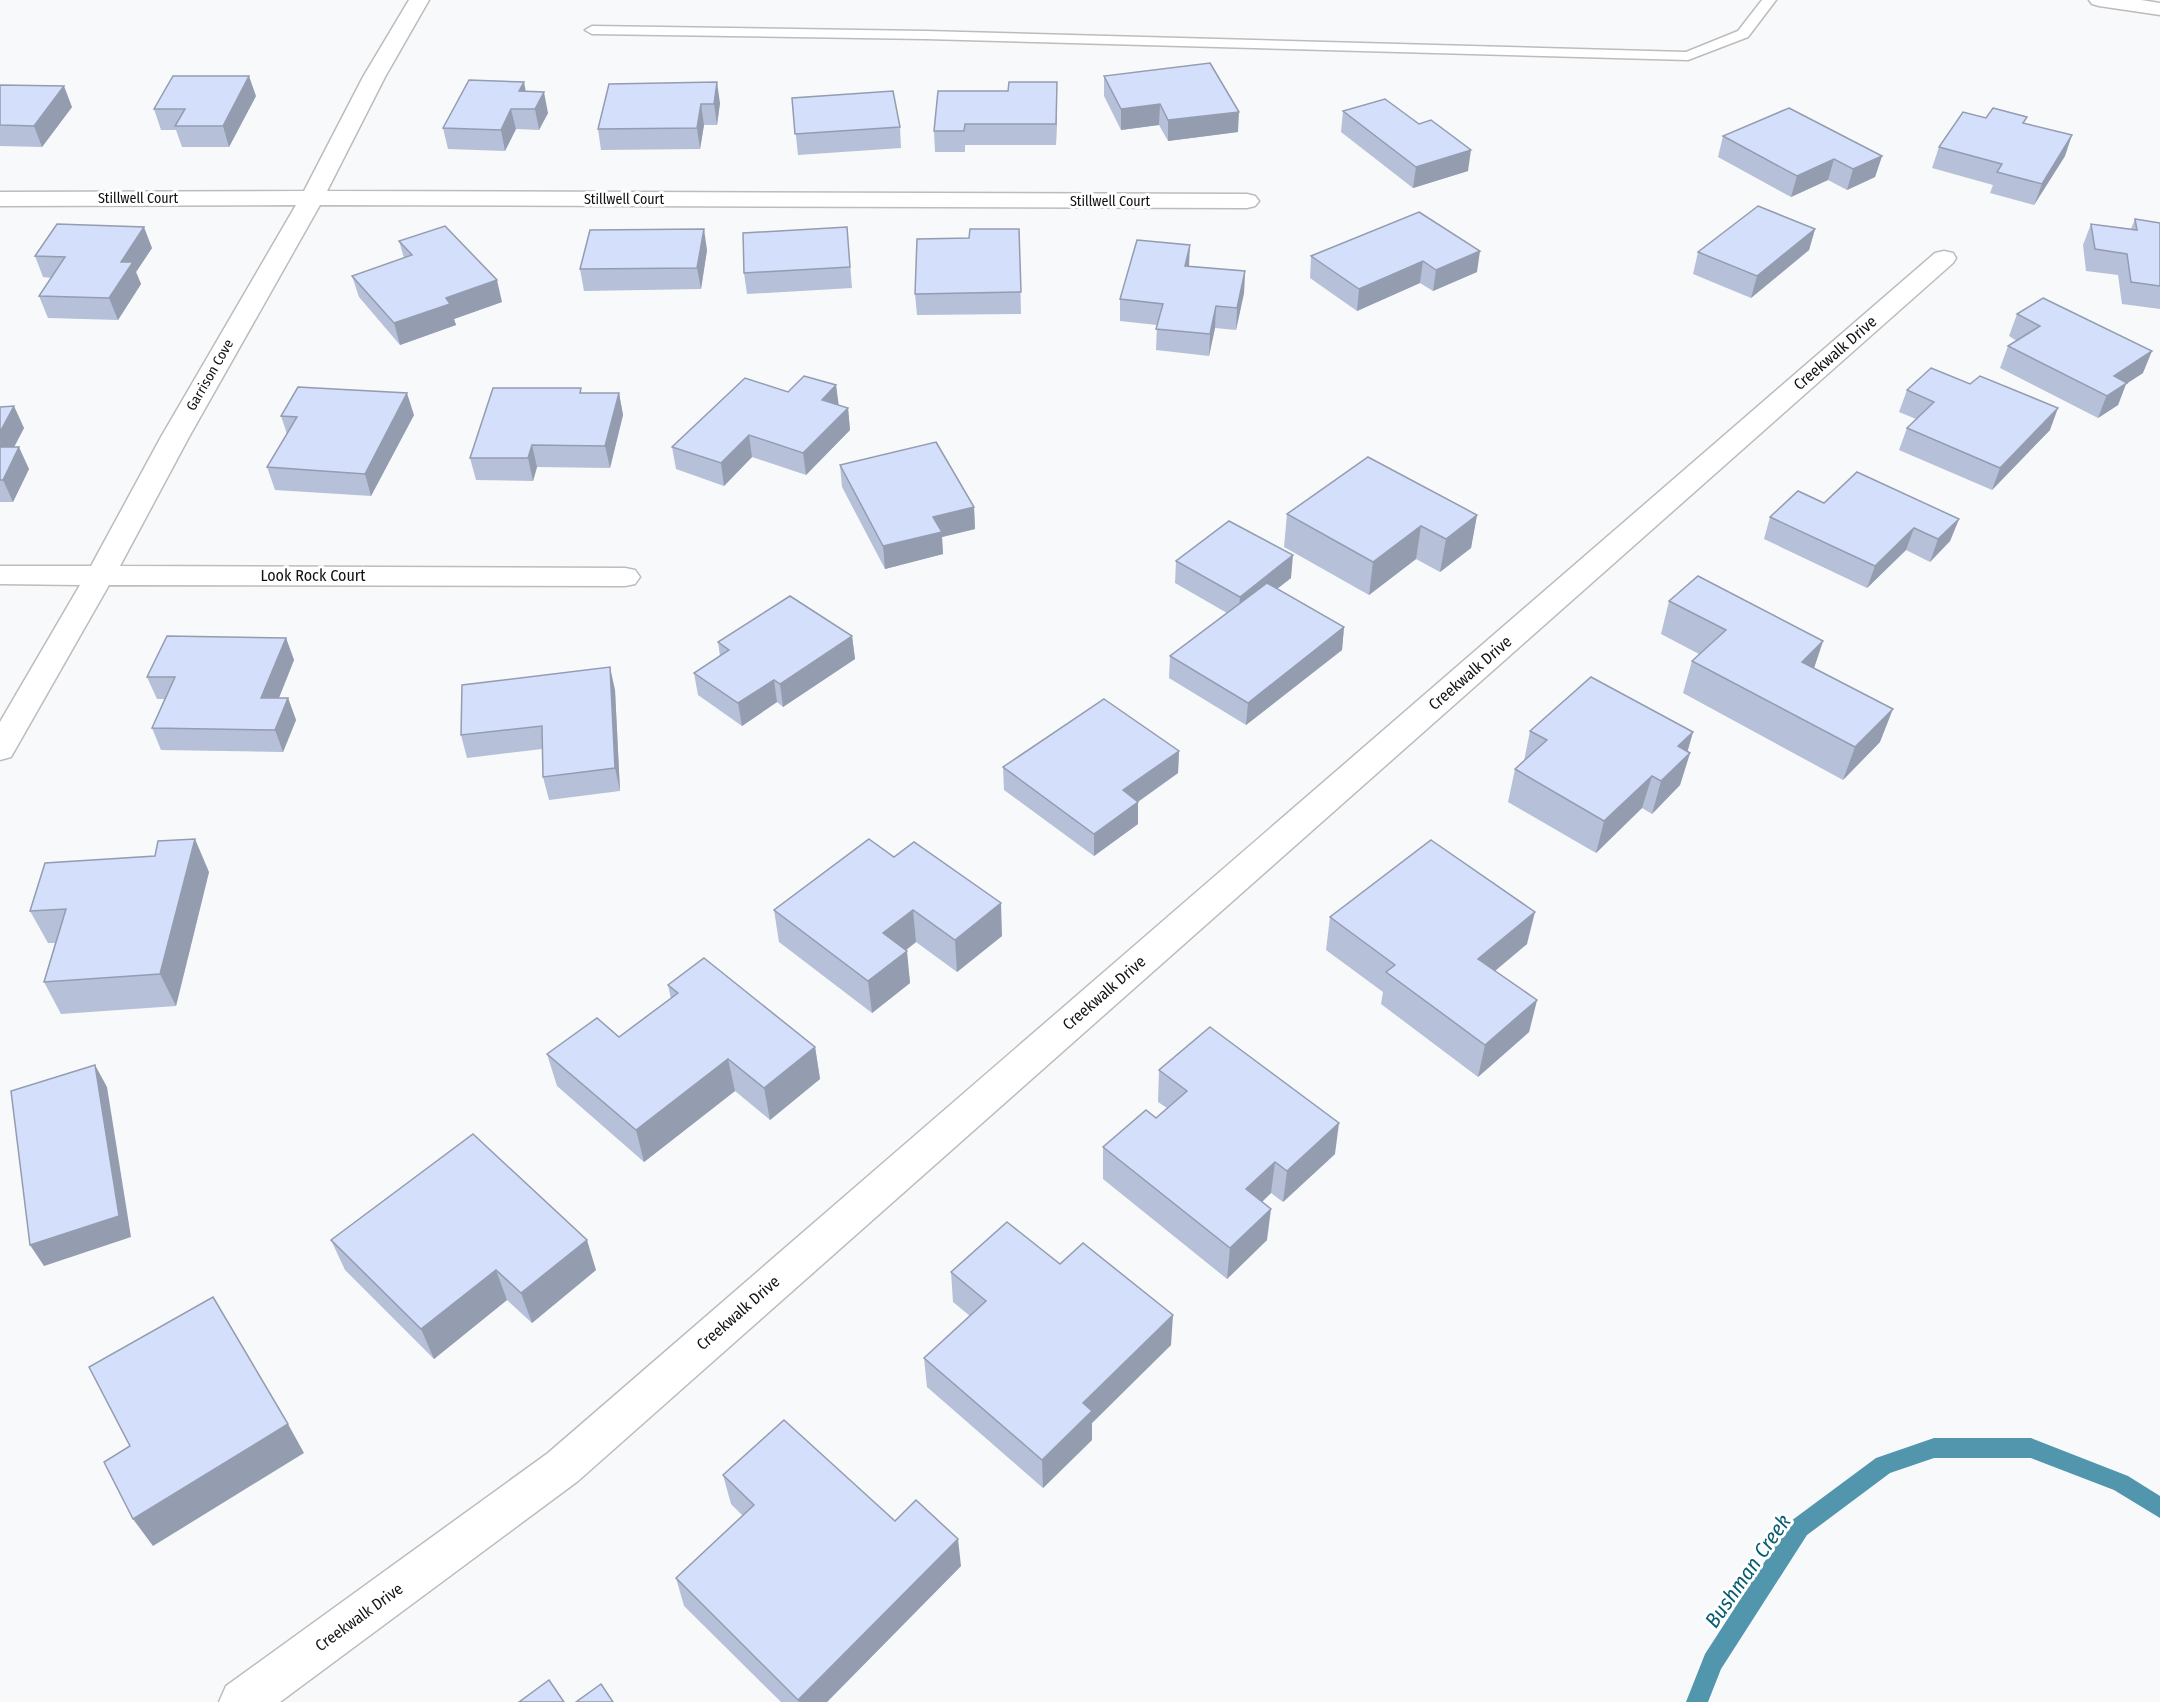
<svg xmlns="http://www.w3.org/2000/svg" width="2160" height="1702" viewBox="0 0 2160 1702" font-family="'Fira Sans Condensed',sans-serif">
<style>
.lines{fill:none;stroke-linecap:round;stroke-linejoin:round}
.stream{fill:#5196ac;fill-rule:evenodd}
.lane-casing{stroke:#bcbcbe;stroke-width:3}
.street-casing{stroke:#bcbcbe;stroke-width:3}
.primary-casing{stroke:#bcbcbe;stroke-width:3}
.lane{fill:#fff;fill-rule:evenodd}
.street{fill:#fff;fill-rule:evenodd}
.primary{fill:#fff;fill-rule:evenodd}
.wall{fill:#b6c0d8}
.shaded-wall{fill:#949cb0}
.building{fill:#d4dffb;stroke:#949cb0;stroke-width:1.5}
.labels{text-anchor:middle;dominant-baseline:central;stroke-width:6;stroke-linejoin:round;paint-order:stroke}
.far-street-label{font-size:14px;fill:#111112;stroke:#fff}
.street-label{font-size:16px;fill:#111112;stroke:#fff}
.near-water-label{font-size:21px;font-style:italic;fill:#065d72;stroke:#fff}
</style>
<rect width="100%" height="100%" fill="#f8f9fa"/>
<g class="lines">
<polygon class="stream" points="1934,1438 2031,1438 2128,1476 2160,1496 2160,1518 2114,1490 2031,1458 1934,1458 1890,1473 1807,1535 1721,1669 1708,1702 1686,1702 1705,1654 1791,1521 1876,1458"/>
<g class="lane-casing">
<polygon id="lane" points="1762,0 1776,0 1748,37 1688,60 926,39 592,34 585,30 592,26 926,31 1686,52 1738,31"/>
</g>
<g class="street-casing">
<g id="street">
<polygon points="409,0 429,0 385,77 327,191 1247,194 1255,196 1259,201 1255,206 1247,208 320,205 189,437 120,566 625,568 635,570 640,577 635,584 625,586 109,585 11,757 0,760 0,722 80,585 0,584 0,566 91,566 161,437 296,205 0,206 0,192 304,191 363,77"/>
<polygon points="1944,251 1953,253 1956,258 1953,263 578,1481 280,1702 219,1702 226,1686 548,1453 1935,253"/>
</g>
</g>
<g class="primary-casing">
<polygon id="primary" points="2089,0 2141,0 2160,3 2160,15 2099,6 2092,4"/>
</g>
<use href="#lane" class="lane"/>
<use href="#street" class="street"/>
<use href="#primary" class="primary"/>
</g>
<g class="wall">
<polygon points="1104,76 1238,132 1168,141 1159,125 1121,130 1104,96"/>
<polygon points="609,84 720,103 717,125 704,125 700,149 601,150 598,129"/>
<polygon points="0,85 72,107 42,147 0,146"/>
<polygon points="526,91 548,113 539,130 516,129 505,151 448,149 443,128"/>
<polygon points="256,96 229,147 182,147 176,130 161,130 154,109"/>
<polygon points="792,98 900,127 901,148 798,155"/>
<polygon points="1057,102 1056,145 965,145 965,152 935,152 934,131"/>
<polygon points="1343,111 1468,171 1413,188 1341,132"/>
<polygon points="1986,118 2025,123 2065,156 2034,205 1990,193 1993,185 1932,168 1939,147"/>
<polygon points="1723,136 1882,156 1875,177 1847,190 1828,180 1791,197 1718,157"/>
<polygon points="1419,212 1477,272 1433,291 1420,283 1357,311 1310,278 1311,256"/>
<polygon points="2135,219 2160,223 2160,309 2122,304 2118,275 2086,271 2083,245 2091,224 2131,229"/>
<polygon points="847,227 852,288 747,294 744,273"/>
<polygon points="1019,229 1021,314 917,315 915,294 969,238"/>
<polygon points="1815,229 1809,250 1751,298 1693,274 1698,252"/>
<polygon points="399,241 502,302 454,319 456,325 400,345 359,297 352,276 404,258"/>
<polygon points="152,248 136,272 141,284 118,320 48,318 39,296 51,278 43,277 35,256"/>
<polygon points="707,250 701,289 584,291 580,269"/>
<polygon points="1189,266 1245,271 1244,293 1236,330 1215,328 1209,356 1156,350 1157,325 1120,321 1120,299"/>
<polygon points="2017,314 2143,373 2126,384 2118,405 2098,418 2000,368 2008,346 2017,341 2009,336"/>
<polygon points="1970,384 2050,430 1992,490 1899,450 1907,428 1916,419 1899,412 1907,390"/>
<polygon points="836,385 838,405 848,408 850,430 806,475 752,457 724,486 676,469 672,447 788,392"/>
<polygon points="582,393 619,393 623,415 610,468 537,467 533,481 476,480 470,458"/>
<polygon points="0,407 24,428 14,447 29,469 13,502 0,502"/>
<polygon points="414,415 371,496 275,490 267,467 287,434 281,416"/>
<polygon points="840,465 974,507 975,529 942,537 943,554 885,569 842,487"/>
<polygon points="1824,503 1959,519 1950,541 1930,562 1906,550 1867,588 1764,539 1770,517"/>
<polygon points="1287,514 1477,515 1471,548 1440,572 1416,559 1369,595 1284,547"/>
<polygon points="1176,561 1291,578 1277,589 1344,627 1342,650 1246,725 1169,678 1170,656 1227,613 1175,583"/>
<polygon points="1669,601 1823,641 1814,668 1880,742 1843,780 1683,693 1692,661 1699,654 1661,634"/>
<polygon points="852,636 855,659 783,707 777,702 742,726 698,695 694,673 720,656 718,642"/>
<polygon points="286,638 294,660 279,698 288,698 296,720 283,752 161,750 152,728 164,699 157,699 147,677"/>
<polygon points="615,690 620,791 549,800 543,777 542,749 467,758 461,735"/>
<polygon points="1530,731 1693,732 1687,751 1690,753 1680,785 1652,814 1642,808 1596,853 1508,802 1515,769 1524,761"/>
<polygon points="1179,751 1178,773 1138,802 1138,824 1094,856 1004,790 1003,767"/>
<polygon points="869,839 1002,936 957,972 916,942 906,950 910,983 872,1013 779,942 774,910"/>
<polygon points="209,872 176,1006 61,1014 44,982 55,943 48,943 30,911"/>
<polygon points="1330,917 1527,944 1495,971 1537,1000 1529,1032 1478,1077 1381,1004 1383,992 1326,950"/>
<polygon points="668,985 815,1047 820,1079 770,1120 735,1091 644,1162 557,1086 547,1054 619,1037 671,999"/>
<polygon points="1159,1070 1335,1154 1283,1202 1271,1193 1262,1202 1267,1240 1227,1279 1103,1179 1103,1147 1156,1118 1167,1108 1158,1102"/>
<polygon points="331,1240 596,1270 532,1323 507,1300 434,1359 345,1270"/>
<polygon points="1060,1264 1171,1345 1092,1423 1092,1440 1043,1488 927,1387 924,1358 970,1316 953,1302 951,1272"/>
<polygon points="723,1475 895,1521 961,1566 827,1702 781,1702 684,1606 676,1578 743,1516 731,1504"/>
</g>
<g class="shaded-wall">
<polygon points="249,76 256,96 229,147 223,126"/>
<polygon points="524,82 528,103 519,91"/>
<polygon points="717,82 720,103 717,125 714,104"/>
<polygon points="1057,82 1057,102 1056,145 1056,124"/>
<polygon points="64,86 72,107 42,147 34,126"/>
<polygon points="544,92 548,113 539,130 535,109"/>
<polygon points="701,104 704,125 700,149 697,128"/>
<polygon points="1160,104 1159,125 1121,130 1121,109"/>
<polygon points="511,109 516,129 505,151 501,130"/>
<polygon points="1239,112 1238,132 1168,141 1168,120"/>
<polygon points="2072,135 2065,156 2034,205 2042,184"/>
<polygon points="1471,150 1468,171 1413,188 1416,167"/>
<polygon points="1882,156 1875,177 1847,190 1853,169"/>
<polygon points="1834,159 1828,180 1791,197 1797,176"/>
<polygon points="144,227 152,248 136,272 141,284 118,320 109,298 121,262"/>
<polygon points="704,229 707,250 701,289 697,268"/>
<polygon points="1815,229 1809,250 1751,298 1757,276"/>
<polygon points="1190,245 1189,266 1185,266"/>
<polygon points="1480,251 1477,272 1433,291 1436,270"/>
<polygon points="1423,261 1420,283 1357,311 1359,289"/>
<polygon points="1245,271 1244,293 1236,330 1237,308"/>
<polygon points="497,280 502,302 454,319 456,325 400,345 394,323 446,298"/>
<polygon points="1216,306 1215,328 1209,356 1210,334"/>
<polygon points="2152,351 2143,373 2126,384 2118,405 2098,418 2114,376"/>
<polygon points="836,385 839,407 822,400"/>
<polygon points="407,393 414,415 371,496 365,474"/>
<polygon points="619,393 623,415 610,468 605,446"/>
<polygon points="14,406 24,428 2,470 0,466 0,432"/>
<polygon points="848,408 850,430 806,475 803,453"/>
<polygon points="2058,408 2050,430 1992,490 2000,468"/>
<polygon points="749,435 752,457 724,486 721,463"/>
<polygon points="532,445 537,467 533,481 528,458"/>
<polygon points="19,447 29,469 13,502 3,480"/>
<polygon points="974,507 975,529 942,537 943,554 885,569 883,546 933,517"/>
<polygon points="1477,515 1471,548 1440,572 1446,539"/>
<polygon points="1959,519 1950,541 1930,562 1938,539"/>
<polygon points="1421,526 1416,559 1369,595 1373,562"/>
<polygon points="1914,528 1906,550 1867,588 1875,566"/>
<polygon points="1293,555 1291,578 1238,619 1240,597"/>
<polygon points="1344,627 1342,650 1246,725 1248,703"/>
<polygon points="852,636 855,659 783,707 780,684"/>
<polygon points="286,638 294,660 270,720 261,698"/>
<polygon points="1823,641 1812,674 1802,662"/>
<polygon points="610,667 615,690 620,791 615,768"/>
<polygon points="774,680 777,702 742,726 738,703"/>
<polygon points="288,698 296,720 283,752 275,730"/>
<polygon points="1893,709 1880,742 1843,780 1855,747"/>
<polygon points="1693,732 1686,757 1690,753 1680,785 1652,814 1661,781 1678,746"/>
<polygon points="1179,751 1178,773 1122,813 1123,790"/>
<polygon points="1652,776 1642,808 1596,853 1604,821"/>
<polygon points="1138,802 1138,824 1094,856 1094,834"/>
<polygon points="195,839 209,872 176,1006 160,974"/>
<polygon points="1001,903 1002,936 957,972 955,940"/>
<polygon points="913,910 916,942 886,966 883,933"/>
<polygon points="1535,912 1527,944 1471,991 1478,959"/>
<polygon points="907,951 910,983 872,1013 868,981"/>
<polygon points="1537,1000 1529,1032 1478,1077 1485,1045"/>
<polygon points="815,1047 820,1079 770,1120 764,1088"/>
<polygon points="728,1059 735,1091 644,1162 636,1130"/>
<polygon points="95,1065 107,1087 131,1237 44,1266 30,1245"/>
<polygon points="1339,1123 1335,1154 1283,1202 1287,1171"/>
<polygon points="1275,1162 1271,1193 1243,1220 1246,1189"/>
<polygon points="1271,1209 1267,1240 1227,1279 1230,1248"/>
<polygon points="587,1240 596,1270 532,1323 521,1293"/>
<polygon points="496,1270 507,1300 434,1359 421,1329"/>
<polygon points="1173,1315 1171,1345 1092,1423 1092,1440 1043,1488 1042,1460 1083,1403"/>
<polygon points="288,1424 304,1453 153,1546 133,1519"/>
<polygon points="958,1539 961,1566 827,1702 799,1702 798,1700"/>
</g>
<g class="building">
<polygon points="1210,63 1239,112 1168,120 1160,104 1121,109 1104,76"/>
<polygon points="173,76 249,76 223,126 175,126 185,109 154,109"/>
<polygon points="469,80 524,82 519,91 544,92 535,109 511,109 501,130 443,128"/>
<polygon points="717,82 714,104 701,104 697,128 598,129 609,84"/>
<polygon points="1009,82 1057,82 1056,124 965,124 964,131 934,131 938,91 1008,91"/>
<polygon points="0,85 64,86 34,126 0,125"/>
<polygon points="893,91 900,127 795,134 792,98"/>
<polygon points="1385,99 1419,124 1431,120 1471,150 1416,167 1343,111"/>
<polygon points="1789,108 1882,156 1853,169 1834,159 1797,176 1723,136"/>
<polygon points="1993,108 2027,117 2023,123 2072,135 2042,184 1997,172 2002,164 1939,147 1963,112 1986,118"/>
<polygon points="1758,206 1815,229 1757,276 1698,252"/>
<polygon points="1419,212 1480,251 1436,270 1423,261 1359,289 1311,256"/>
<polygon points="2135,219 2160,223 2160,286 2131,282 2127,254 2095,249 2091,224 2137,230"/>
<polygon points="57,224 144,227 121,262 133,262 109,298 39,296 65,257 35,256"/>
<polygon points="445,226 497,280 446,298 450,304 394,323 352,276 412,255 399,241"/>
<polygon points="847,227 850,267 744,273 743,233"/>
<polygon points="704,229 697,268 580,269 590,230"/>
<polygon points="970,229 1019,229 1021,292 915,294 917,239 969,238"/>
<polygon points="1137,240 1190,245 1185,266 1245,271 1237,308 1216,306 1210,334 1156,329 1163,304 1120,299"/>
<polygon points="2043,298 2152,351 2114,376 2127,383 2107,396 2008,346 2040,326 2017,314"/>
<polygon points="1931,368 1970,384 1980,376 2058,408 2000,468 1907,428 1934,402 1907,390"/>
<polygon points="804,376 836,385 822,400 848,408 803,453 749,435 721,463 672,447 745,378 788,392"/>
<polygon points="298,387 407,393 365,474 267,467 297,417 281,416"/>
<polygon points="493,388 581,388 580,393 619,393 605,446 532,445 528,458 470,458"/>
<polygon points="14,406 0,432 0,407"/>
<polygon points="936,442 974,507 933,517 942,532 883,546 840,465"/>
<polygon points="0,447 19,447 3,480 0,480"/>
<polygon points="1368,457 1477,515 1446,539 1421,526 1373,562 1287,514"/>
<polygon points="1857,472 1959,519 1938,539 1914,528 1875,566 1770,517 1798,491 1824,503"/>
<polygon points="1229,521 1293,555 1240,597 1176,561"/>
<polygon points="1698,576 1823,641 1802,662 1893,709 1855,747 1692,661 1726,630 1669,601"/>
<polygon points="1267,583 1344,627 1248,703 1170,656"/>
<polygon points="790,596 852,636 780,684 774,680 738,703 694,673 729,650 718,642"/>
<polygon points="167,636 286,638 261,698 288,698 275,730 152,728 175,677 147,677"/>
<polygon points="610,667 615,768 543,777 542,726 461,735 462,685"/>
<polygon points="1591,677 1693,732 1678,746 1690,753 1661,781 1652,776 1604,821 1515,769 1547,740 1530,731"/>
<polygon points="1104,699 1179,751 1123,790 1138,802 1094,834 1003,767"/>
<polygon points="195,839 160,974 44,982 66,909 30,911 45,863 155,856 158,841"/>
<polygon points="869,839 894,857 914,842 1001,903 955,940 913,910 883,933 907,951 868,981 774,910"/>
<polygon points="1431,840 1535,912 1478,959 1537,1000 1485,1045 1386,972 1395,965 1330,917"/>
<polygon points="704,958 815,1047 764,1088 728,1059 636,1130 547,1054 597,1018 619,1037 678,993 668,985"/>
<polygon points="1210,1027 1339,1123 1287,1171 1275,1162 1246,1189 1271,1209 1230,1248 1103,1147 1146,1110 1156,1118 1187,1091 1159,1070"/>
<polygon points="95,1065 119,1216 30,1245 11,1091"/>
<polygon points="473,1134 587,1240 521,1293 496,1270 421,1329 331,1240"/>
<polygon points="1007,1222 1060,1264 1083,1243 1173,1315 1083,1403 1092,1411 1042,1460 924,1358 986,1301 951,1272"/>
<polygon points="213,1297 288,1424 133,1519 104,1462 130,1446 89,1367"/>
<polygon points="784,1420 895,1521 916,1500 958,1539 798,1700 676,1578 754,1505 723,1475"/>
<polygon points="549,1680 564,1702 519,1702"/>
<polygon points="601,1684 613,1702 576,1702"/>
</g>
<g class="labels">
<g class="far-street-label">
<text x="138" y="198">Stillwell Court</text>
<text x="624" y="199">Stillwell Court</text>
<text x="1110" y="201">Stillwell Court</text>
<text transform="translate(210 375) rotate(-60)">Garrison Cove</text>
</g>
<g class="street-label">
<text transform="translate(1835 353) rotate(-41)">Creekwalk Drive</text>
<text x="313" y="575">Look Rock Court</text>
<text transform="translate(1470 673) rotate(-41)">Creekwalk Drive</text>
<text transform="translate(1104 993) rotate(-41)">Creekwalk Drive</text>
<text transform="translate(738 1313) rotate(-41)">Creekwalk Drive</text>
<text transform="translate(359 1617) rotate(-36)">Creekwalk Drive</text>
</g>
<g class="near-water-label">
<text transform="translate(1748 1571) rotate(-55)">Bushman Creek</text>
</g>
</g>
</svg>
